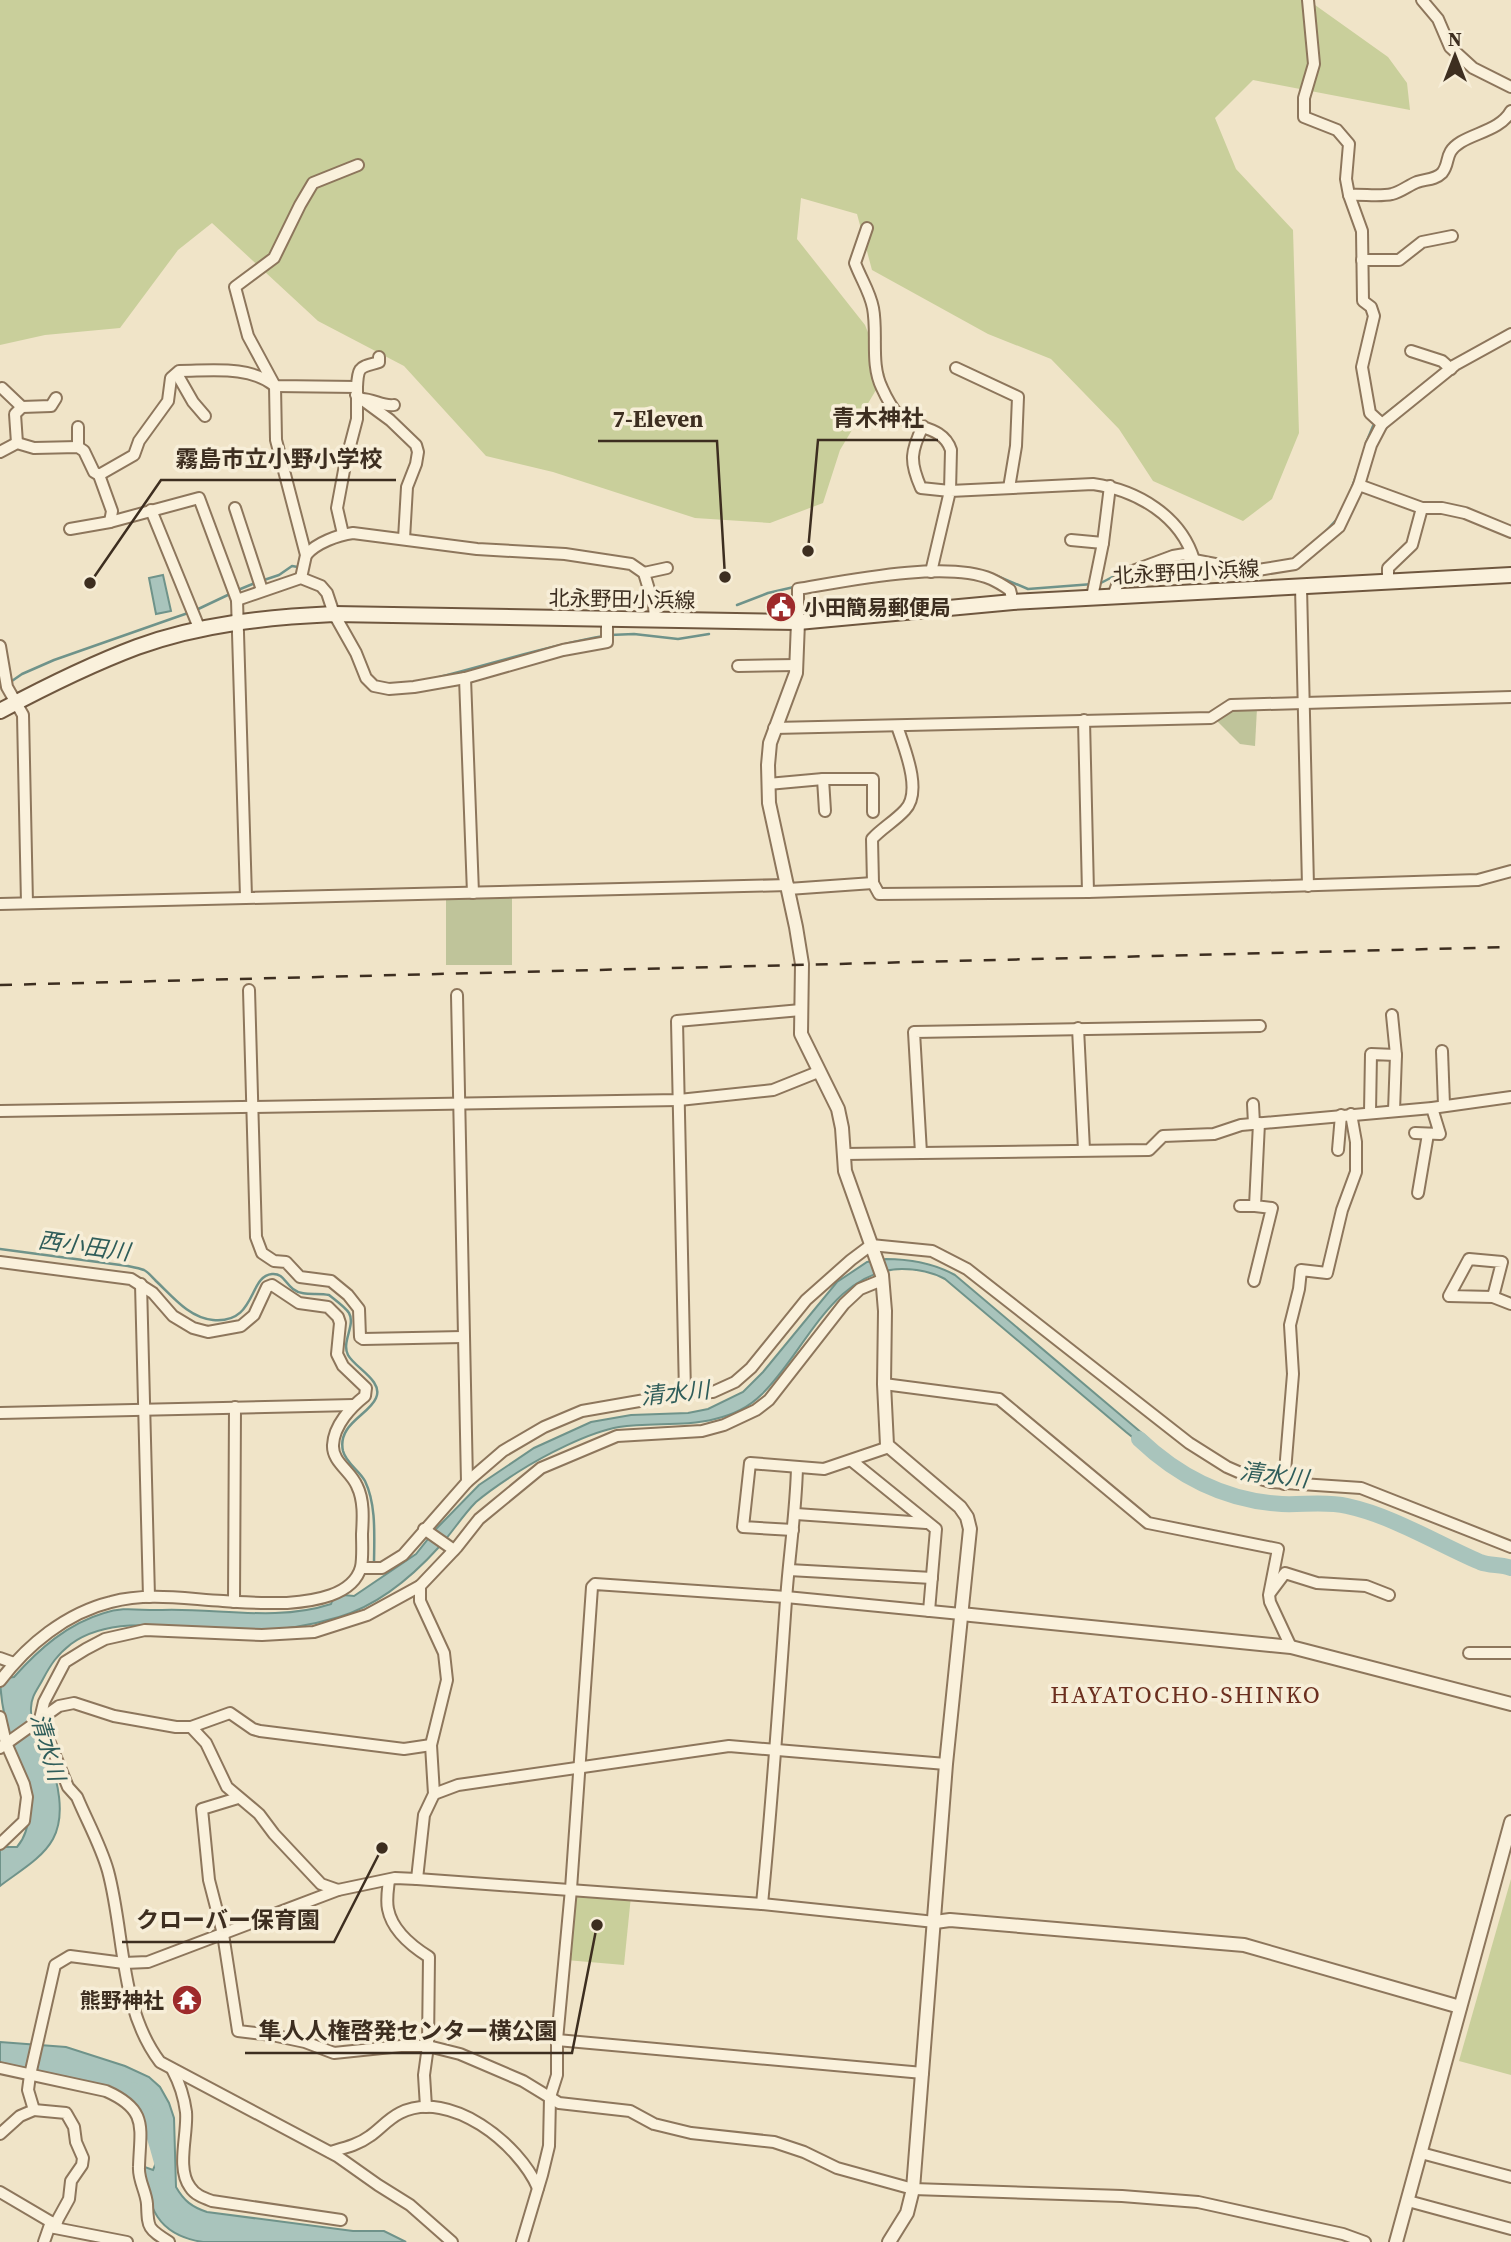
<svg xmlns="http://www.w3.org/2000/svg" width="1511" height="2242" viewBox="0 0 1511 2242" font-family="'Source Serif 4','Noto Sans JP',serif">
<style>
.green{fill:#c9cf9b}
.cemetery{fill:#bfc49a}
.water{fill:#a9c4bc;stroke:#6f938a;stroke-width:2}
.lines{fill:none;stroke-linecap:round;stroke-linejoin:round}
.stream{stroke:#6f938a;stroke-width:2.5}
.river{stroke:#a9c4bc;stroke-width:16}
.minor-casing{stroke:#8d765c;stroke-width:14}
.tertiary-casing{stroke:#8d765c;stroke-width:16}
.secondary-casing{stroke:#6f573f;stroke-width:18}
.minor{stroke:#faf1dc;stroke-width:10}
.tertiary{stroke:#faf1dc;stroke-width:12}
.secondary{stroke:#faf1dc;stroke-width:14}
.rail{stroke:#3d2e20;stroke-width:2.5;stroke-dasharray:12 12;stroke-linecap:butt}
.labels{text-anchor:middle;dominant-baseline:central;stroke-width:7;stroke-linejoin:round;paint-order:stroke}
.street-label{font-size:21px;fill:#3d2e20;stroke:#f7eed8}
.poi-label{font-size:21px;font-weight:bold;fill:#3d2e20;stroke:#f7eed8;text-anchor:start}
.water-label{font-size:23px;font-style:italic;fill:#2f5d5a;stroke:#f7eed8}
.quarter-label{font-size:24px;letter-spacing:2px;fill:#6b2e1e;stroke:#f7eed8}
.leader{fill:none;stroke:#3d2e20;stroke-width:2.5}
.callout-dot{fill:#3d2e20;stroke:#f7eed8;stroke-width:2.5}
.callout-label{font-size:23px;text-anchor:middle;font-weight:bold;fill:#3d2e20;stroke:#f7eed8;stroke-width:7;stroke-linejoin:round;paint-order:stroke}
</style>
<rect width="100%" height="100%" fill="#f0e4c8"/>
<g class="green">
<polygon points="0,0 1308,0 1388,57 1407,83 1410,110 1253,80 1215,118 1236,169 1293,230 1299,433 1272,499 1243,521 1153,481 1119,429 1051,359 988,334 872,270 857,214 801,198 797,239 865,325 885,375 840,450 823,503 770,523 695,518 553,472 486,456 404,366 318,321 212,223 178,250 120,328 45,335 0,345"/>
<polygon points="1511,1879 1511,2075 1459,2061"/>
<polygon points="571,1889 631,1896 624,1965 566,1960"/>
</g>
<g class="cemetery">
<polygon points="1233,708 1257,708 1255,746 1240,744 1215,719"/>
<rect x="446" y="896" width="66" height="69"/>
</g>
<g class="water">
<polygon points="163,575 171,611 156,614 149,578"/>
<path d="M 886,1259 C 911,1259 933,1263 955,1275 L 1149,1439 L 1154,1451 L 1152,1453 L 1126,1432 L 945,1279 C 932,1272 917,1269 902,1269 C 832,1270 804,1355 761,1395 C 749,1407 732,1415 715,1419 C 684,1427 651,1422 619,1427 C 589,1432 543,1456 518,1472 C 504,1481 489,1491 476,1502 C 462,1516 452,1533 439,1547 C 411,1578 379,1605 339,1617 C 305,1627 271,1632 236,1631 C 186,1630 114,1612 71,1644 C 57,1655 51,1664 43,1679 C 38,1689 31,1696 31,1708 C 30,1725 41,1742 48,1757 C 58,1780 66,1815 53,1839 C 42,1859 18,1872 0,1886 L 0,1850 L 4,1847 L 17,1847 C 43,1818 18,1764 9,1732 C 3,1713 0,1693 0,1673 L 6,1678 L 14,1677 C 39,1649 67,1624 104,1613 C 124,1606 141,1611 162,1610 C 218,1608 276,1622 331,1604 L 333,1599 L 343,1595 L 354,1596 L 416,1554 L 436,1529 L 479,1485 L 534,1448 L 591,1422 L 631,1415 L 688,1413 L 708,1409 L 743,1392 L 763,1372 L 837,1282 L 867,1262 Z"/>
<path d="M 0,2042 L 66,2047 L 125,2066 L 149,2077 L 160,2087 L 169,2103 L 174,2118 L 176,2187 C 184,2201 192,2207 207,2212 L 353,2231 L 384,2231 L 406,2242 L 203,2242 C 156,2235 149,2207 142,2166 L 153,2170 C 166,2141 160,2122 136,2102 L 134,2106 L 119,2094 L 0,2065 Z"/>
</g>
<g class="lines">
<g class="stream">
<polyline points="1468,352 1511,329"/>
<polyline points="1384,415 1444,368"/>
<polyline points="1366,443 1373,426"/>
<polyline points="1351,490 1356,476"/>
<polyline points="1326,531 1338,518"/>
<polyline points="1140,563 1169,552"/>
<polyline points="997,576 1028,589 1093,584"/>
<polyline points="261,581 279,575 292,566 298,567"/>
<polyline points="1099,584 1118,574"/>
<polyline points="238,590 255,583"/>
<polyline points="737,605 768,593 794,587"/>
<polyline points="194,611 232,593"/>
<polyline points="610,635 634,634 678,639 709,634"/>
<path d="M 427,680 C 486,666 544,646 604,636"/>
<polyline points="9,683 22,674 54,660 188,613"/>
<path d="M 0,1249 L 128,1266 C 133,1267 139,1268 144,1270 C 148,1272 152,1277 156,1281 C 172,1296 189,1318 213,1320 C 257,1324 248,1276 272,1274 C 283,1273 285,1283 293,1289 C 303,1297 317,1292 329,1295 C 335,1300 345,1307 349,1313 C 356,1325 341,1342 348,1355 C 355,1368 384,1381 376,1398 C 369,1415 337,1424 343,1451 C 346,1463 359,1470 365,1481 C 377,1506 374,1539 374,1566"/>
</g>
<g class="river">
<path d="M 1139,1439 C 1179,1477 1227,1501 1282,1504 C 1303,1505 1326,1501 1347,1506 C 1393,1516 1436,1543 1480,1562 C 1490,1566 1501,1564 1511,1568"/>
<path d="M 133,2090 C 149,2114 157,2142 164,2170"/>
</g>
<g class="minor-casing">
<g id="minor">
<polyline points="1308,0 1314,64 1304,98 1304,117 1337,130 1349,144 1346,179 1349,195 1362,231 1363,301 1371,307 1374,316 1362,367 1370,413 1382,424"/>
<polyline points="1422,0 1438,19 1450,47 1473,68 1511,87"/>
<path d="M 1349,195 C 1363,194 1380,197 1392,194 C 1401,192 1409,185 1417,182 C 1426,179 1435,180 1442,173 C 1451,162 1443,153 1461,142 C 1478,132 1501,129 1511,111"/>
<path d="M 867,228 L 855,263 C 861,279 870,292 873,308 C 878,334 870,364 882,388 C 886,397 893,409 899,416 C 913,429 943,425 951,450 L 950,491 L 921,488 C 909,461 911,451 923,426"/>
<polyline points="1362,260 1399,260 1422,242 1452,236"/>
<polyline points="1411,351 1442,361 1451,369"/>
<polyline points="956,368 1018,397 1016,446 1009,488"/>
<polyline points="177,374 193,402 205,416"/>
<path d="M 357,387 C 358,365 360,368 379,362 L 379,357"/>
<polyline points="2,388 22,407"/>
<polyline points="356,395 390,420 416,445 418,452 416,464 407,487 404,539"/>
<path d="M 362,399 C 373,399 384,407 394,405"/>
<polyline points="78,427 78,447"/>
<polyline points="17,443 15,414 22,407 51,406 56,398"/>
<polyline points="0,452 17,443 34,448 78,447 84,451 94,472 99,475 112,511 110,522"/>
<path d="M 99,475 L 134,455 L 139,441 L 168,401 L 171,378 L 179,371 C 211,371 249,365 275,386 L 357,387 L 357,419 L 345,465 L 337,508 L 343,534"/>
<polyline points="1359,485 1422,508 1442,508 1465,513 1511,532"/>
<polyline points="235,508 262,590"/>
<polyline points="151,510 200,630"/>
<polyline points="70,529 110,522 199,498 237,600 246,897"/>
<polyline points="1071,540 1103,543"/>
<path d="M 306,555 C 316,543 338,535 353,533 L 477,549 L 565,554 L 631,564 L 644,573 L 654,606 L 655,620"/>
<path d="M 931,572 L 950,491 L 1093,484 C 1137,490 1181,516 1194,560"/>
<polyline points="644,573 667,568"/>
<polyline points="301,578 306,555 276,440 275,386 248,336 235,287 274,258 300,205 313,183 358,165"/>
<polyline points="1388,582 1388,568 1412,545 1422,508"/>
<polyline points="1301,587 1308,886"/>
<polyline points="1113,596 1119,580 1130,572 1173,556 1185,554 1194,560 1241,569 1258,570 1295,564 1339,527 1359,485 1371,445 1382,424 1455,365 1511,334"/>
<polyline points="1092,597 1103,543 1110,486"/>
<polyline points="237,600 301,578 321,586 327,593 334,614 356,653 366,678 374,686 389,689 414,687 465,678 563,650 607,642 607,619"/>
<path d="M 798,622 L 798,589 C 846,581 946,560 991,579 C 998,582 1004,586 1010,590 L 1013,602"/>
<polyline points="0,646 7,687 23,715 27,903"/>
<polyline points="738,666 797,665"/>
<polyline points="465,678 473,893"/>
<polyline points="1084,720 1088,892"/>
<path d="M 897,726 C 904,747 923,792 905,810 C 895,821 882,828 872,839 L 873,883 L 879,894 L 1088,892 L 1478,880 L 1511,871"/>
<polyline points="774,728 1211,718 1231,705 1511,697"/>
<polyline points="823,779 825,811"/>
<polyline points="768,784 823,779 873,779 873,812"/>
<polyline points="788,889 873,883"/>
<polyline points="0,904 788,885"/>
<polyline points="249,990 256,1237 262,1253 274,1261 286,1262 300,1277 331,1281 348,1295 359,1309 360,1337 363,1339 463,1337"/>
<polyline points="457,995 467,1482"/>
<polyline points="1392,1015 1396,1055 1394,1111"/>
<polyline points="1078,1028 1084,1150"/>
<polyline points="1442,1051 1444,1105"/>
<polyline points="1253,1104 1254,1124"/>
<polyline points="0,1111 679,1100 773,1090 818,1072"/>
<polyline points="1370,1112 1371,1054 1396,1055"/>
<polyline points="1415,1133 1440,1134 1432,1108"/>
<polyline points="1338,1150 1341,1115"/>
<polyline points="921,1153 914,1032 1260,1026"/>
<polyline points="844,1154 1149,1150 1163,1136 1214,1134 1241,1125 1432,1108 1511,1097"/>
<polyline points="1418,1193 1428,1134"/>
<polyline points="1240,1206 1255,1206"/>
<path d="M 0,1262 L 131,1279 L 153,1293 L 173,1316 L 193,1328 L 208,1332 L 241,1326 L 254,1315 L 267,1287 L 272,1285 L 299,1303 L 328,1307 L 338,1317 L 340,1323 L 337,1354 L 343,1366 L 366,1388 L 365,1396 C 351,1407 334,1425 333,1445 C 332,1462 351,1471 357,1486 C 364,1500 363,1518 362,1534 C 362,1544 363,1557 361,1567 C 353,1596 313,1601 287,1603 C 266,1603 244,1603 223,1601 C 186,1599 148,1592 111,1602 C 66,1613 27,1645 0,1681"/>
<polyline points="1254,1281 1272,1208 1255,1206 1259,1123"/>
<polyline points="141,1284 149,1597"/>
<polyline points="1493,1297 1502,1262 1469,1259 1449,1296 1493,1297 1511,1304"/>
<polyline points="884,1384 999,1399 1148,1523 1278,1549 1269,1595 1270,1602 1291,1647"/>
<polyline points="685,1393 677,1021 801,1010"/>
<polyline points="0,1413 354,1405"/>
<polyline points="852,1461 936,1529 929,1611"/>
<polyline points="1284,1484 1293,1374 1290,1325 1299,1289 1301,1270 1327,1273 1342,1210 1356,1172 1356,1142 1351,1114"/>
<polyline points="796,1514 926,1523"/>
<polyline points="424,1529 454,1550"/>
<polyline points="793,1530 743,1527 750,1463 824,1469 889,1447"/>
<polyline points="361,1568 382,1568 403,1555 467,1482 503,1451 544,1427 582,1411 685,1393 713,1392 735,1382 751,1368 806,1300 851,1260 871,1245 932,1251 967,1269 1189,1443 1227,1467 1243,1474 1271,1482 1361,1488 1511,1547"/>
<polyline points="789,1570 932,1578"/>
<path d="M 420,1586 L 367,1615 L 314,1632 L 262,1635 L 145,1630 L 105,1639 L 86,1649 L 65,1662 L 44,1702 L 40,1719 L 68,1787 L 77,1797 C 87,1821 101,1846 108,1871 C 125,1934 119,2008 160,2062 L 337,2156 L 378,2185 L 410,2205 L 452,2242"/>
<polyline points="1270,1593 1285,1573 1317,1583 1366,1586 1389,1595"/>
<polyline points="234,1602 235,1407"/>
<polyline points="1469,1653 1511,1653"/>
<polyline points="0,1658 14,1663"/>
<polyline points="0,1717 6,1743 24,1784 27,1797 24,1821 0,1844"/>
<polyline points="191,1727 230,1713 253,1729 260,1731 404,1749 431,1745"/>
<polyline points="0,1748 59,1706 74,1703 114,1716 176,1727 191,1727 206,1743 227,1787 259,1814 274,1834 321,1884 338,1890"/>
<polyline points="434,1794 458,1785 729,1746 946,1764"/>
<polyline points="238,1798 202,1809 209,1880 223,1934 238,2031 272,2035 305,2042 334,2053 401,2046 428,2046 460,2054 523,2081 559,2103 630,2111 654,2124 691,2133 774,2142 804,2152 837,2168 913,2189 1122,2196 1198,2202 1343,2234 1365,2242"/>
<polyline points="417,1879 424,1815 434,1794 431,1745 447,1680 444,1653 420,1601 420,1586 457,1547 479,1519 541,1468 617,1436 702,1431 724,1425 756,1410 769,1400 844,1304 860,1289 882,1280"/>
<path d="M 389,1880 C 388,1889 386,1900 388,1909 C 392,1930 413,1947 429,1957 L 428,2046 L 424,2075 L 426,2107"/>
<path d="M 762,1904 C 772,1803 779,1702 786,1600 C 789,1556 796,1512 797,1467"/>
<polyline points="557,2040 923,2073"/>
<path d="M 0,2068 L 106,2091 C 149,2110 140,2128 139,2167 C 138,2180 146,2191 147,2204 C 148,2228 147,2228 169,2242"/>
<path d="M 173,2071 C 180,2084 184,2097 186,2112 C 188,2134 176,2168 190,2187 C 195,2195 204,2198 212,2201 L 341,2220"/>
<polyline points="34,2110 66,2113 74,2127 76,2142 83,2158 82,2165 71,2181 69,2199 58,2219 55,2228"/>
<polyline points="0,2134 20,2116 34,2110 28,2090 30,2075 55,1965 70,1956 124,1963 148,1962 338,1890 395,1878 417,1879 762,1904 935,1922"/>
<path d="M 330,2152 C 344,2148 358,2145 370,2136 C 380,2129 388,2119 400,2113 C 450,2088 519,2144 538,2188"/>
<polyline points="1421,2153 1511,2177"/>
<polyline points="0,2192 51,2222 55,2228 127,2242"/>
<polyline points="1408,2201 1511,2229"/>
<polyline points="44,2242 51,2222"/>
<polyline points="522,2242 542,2175 549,2146 550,2097 557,2075 557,2040 571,1889 592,1587 595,1584 786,1597 961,1614"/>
</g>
</g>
<g class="tertiary-casing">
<g id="tertiary">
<polyline points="798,622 796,673 770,743 768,765 769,803 796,927 802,964 801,1034 838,1109 842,1128 845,1171 882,1275 885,1311 884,1384 887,1445 960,1507 967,1517 970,1529 946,1764 913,2189 907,2213 889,2242"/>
<polyline points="961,1614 1291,1647 1511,1704"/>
<polyline points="935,1922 950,1920 1244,1945 1460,2007"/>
<polyline points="1396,2242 1511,1822"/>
</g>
</g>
<g class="secondary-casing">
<path id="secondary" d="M 0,711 C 45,687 89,665 137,647 C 200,624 268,617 334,614 L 798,622 L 1013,602 L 1511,575"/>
</g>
<use href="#minor" class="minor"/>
<use href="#tertiary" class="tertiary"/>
<use href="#secondary" class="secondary"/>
<polyline class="rail" points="0,985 1511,947"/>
</g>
<defs>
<g id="civic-disc" transform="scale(1.575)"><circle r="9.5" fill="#9e2a2b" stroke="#f7eed8"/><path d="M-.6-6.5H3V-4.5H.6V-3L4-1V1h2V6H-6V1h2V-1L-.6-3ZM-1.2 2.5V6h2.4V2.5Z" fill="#fff"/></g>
<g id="temple-disc" transform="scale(1.575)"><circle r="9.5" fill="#9e2a2b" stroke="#f7eed8"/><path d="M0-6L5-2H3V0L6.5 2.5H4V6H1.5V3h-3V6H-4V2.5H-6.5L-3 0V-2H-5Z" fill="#fff"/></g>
</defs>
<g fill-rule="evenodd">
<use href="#civic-disc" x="781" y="607"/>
<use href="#temple-disc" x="187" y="2000"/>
</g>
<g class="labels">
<g class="street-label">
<text transform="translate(1186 572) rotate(-3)">北永野田小浜線</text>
<text transform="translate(622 599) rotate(1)">北永野田小浜線</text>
</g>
<g class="poi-label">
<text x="804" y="607">小田簡易郵便局</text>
<text x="164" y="2000" text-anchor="end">熊野神社</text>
</g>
<g class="water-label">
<text transform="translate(84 1246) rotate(8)">西小田川</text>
<text transform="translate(675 1393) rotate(-6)">清水川</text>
<text transform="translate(1274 1475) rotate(7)">清水川</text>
<text transform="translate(48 1747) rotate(74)">清水川</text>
</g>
<g class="quarter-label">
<text x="1186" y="1694">HAYATOCHO-SHINKO</text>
</g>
</g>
<path class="leader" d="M808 551L818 440H938M725 577L717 441H598M90 583L161 480H396M382 1848L334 1942H122M597 1925L572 2053H245"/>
<g class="callout-dot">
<circle cx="808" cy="551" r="7"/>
<circle cx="725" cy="577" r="7"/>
<circle cx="90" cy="583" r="7"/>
<circle cx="382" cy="1848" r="7"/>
<circle cx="597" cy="1925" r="7"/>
</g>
<g class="callout-label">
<text x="878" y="426">青木神社</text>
<text x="658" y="427">7-Eleven</text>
<text x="279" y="467">霧島市立小野小学校</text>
<text x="228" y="1928">クローバー保育園</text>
<text x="408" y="2039">隼人人権啓発センター横公園</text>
</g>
<g transform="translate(1455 56)" stroke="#f7eed8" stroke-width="5" paint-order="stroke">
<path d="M0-5L12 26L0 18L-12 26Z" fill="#3d2e20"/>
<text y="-10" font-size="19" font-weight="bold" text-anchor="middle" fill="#3d2e20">N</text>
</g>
</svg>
